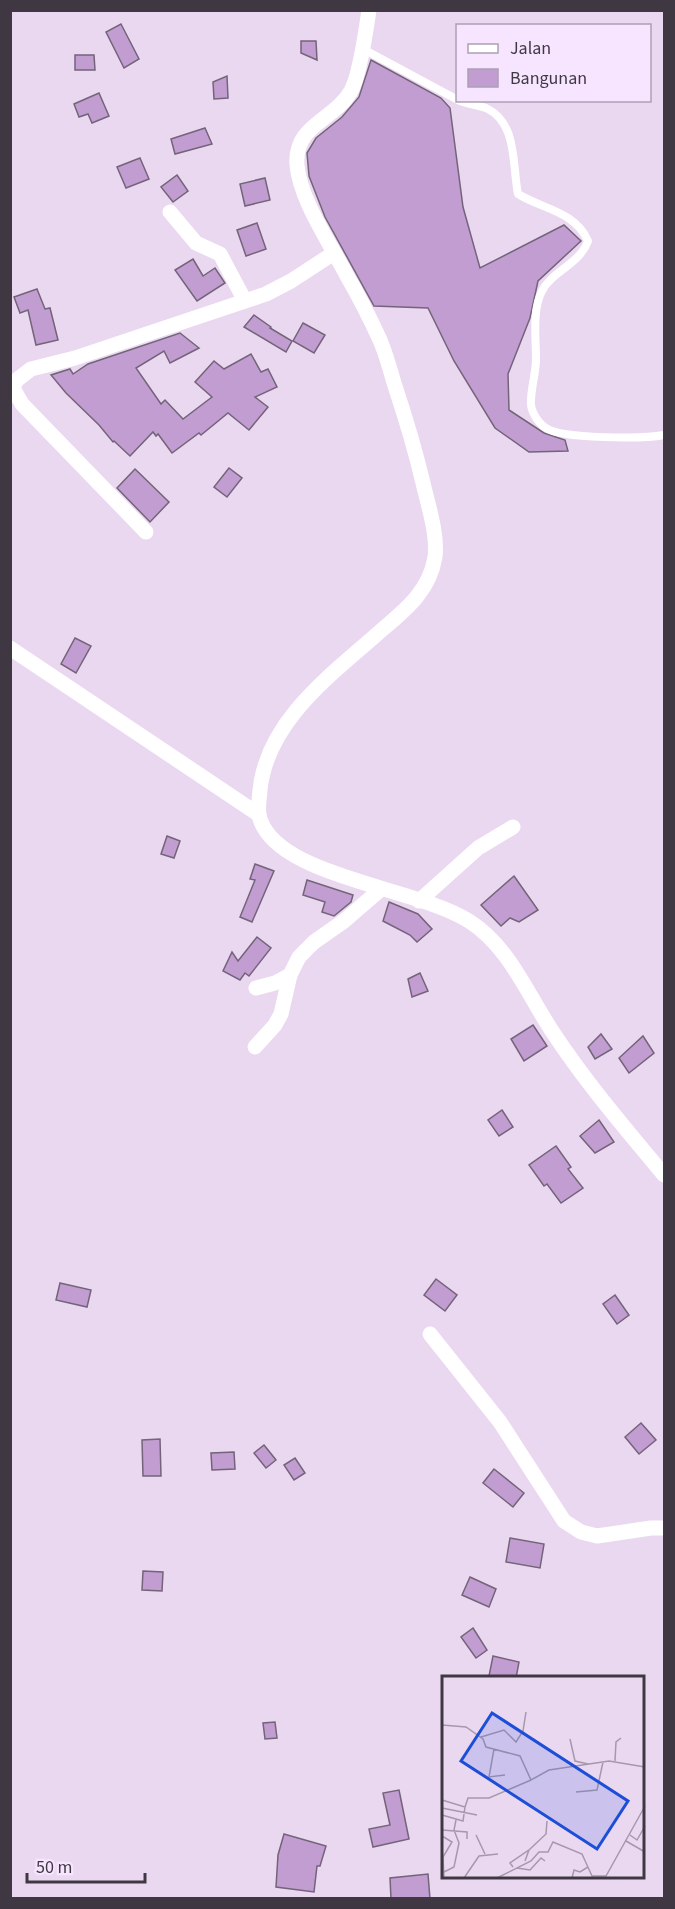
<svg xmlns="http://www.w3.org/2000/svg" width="675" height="1909" viewBox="0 0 675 1909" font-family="'Source Sans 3',sans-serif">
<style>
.building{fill:#c29dd1;stroke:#736479;stroke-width:1.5}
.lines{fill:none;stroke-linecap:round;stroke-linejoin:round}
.lane{stroke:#fff;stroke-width:8}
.street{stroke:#fff;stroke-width:15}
.inset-road{fill:none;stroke:#a698ab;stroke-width:1.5}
.view{fill:#1d4ed8;fill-opacity:0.15;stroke:#1d4ed8;stroke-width:3}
.inset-edge{fill:none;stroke:#3f3842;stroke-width:3}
</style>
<rect width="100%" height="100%" fill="#ead8f1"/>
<g class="building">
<polygon points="121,24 139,59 124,68 106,32"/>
<polygon points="301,41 316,41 317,60 301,53"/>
<polygon points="75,55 94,55 95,70 75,70"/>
<polygon points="371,60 441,98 450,108 463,207 480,268 564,225 581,241 538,281 530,318 508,374 509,410 544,433 565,440 568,451 529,452 495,428 454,361 428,308 374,306 325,217 309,176 307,153 316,138 342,117 359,97"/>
<polygon points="227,76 228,98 214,99 213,82"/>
<polygon points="99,93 109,116 92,123 88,114 79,117 74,104"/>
<polygon points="205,128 212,144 175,154 171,139"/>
<polygon points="140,158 149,179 126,188 117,167"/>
<polygon points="177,175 188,191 173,202 161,187"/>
<polygon points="265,178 270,200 245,206 240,184"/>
<polygon points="257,223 266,249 246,256 237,230"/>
<polygon points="193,259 203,276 215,268 225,283 197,301 175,270"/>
<polygon points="37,289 45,309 50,308 58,340 36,345 28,310 20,313 14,297"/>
<polygon points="254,315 271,327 270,328 292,341 286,352 244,327"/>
<polygon points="303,323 325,335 314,353 293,341"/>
<polygon points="180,333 199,348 170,363 164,351 136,368 161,404 165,400 183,419 212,397 195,382 214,361 224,369 251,354 261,372 268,369 277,387 255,397 268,407 249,430 228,413 201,435 199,433 172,453 158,434 156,436 153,432 130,456 114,441 113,442 99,425 66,393 51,375 70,369 73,374 88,364"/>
<polygon points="229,468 242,478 227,497 214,487"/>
<polygon points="135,469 169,502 150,522 117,488"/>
<polygon points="75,638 91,646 76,673 61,664"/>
<polygon points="167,836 180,841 174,858 161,854"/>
<polygon points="255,864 274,871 252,922 240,917 255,880 250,879"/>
<polygon points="514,876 538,910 519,922 510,918 501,926 481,905"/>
<polygon points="307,880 353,895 351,902 334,916 322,912 325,902 303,895"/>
<polygon points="389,902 418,914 432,929 417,942 410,935 383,921"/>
<polygon points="257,937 271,948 249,976 245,973 240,980 223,971 232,952 238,961"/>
<polygon points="420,973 428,991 412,997 408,979"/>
<polygon points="533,1025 547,1046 524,1061 511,1039"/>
<polygon points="601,1034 612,1049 595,1059 588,1047"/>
<polygon points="643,1036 654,1053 629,1073 619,1058"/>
<polygon points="502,1110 513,1127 499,1136 488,1120"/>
<polygon points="599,1120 614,1142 595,1153 580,1136"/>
<polygon points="556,1146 571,1167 568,1169 583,1188 561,1203 547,1184 544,1186 529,1165"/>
<polygon points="436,1279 457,1295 445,1311 424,1295"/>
<polygon points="60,1283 91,1290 87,1307 56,1300"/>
<polygon points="615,1295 629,1315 617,1324 603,1304"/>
<polygon points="641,1423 656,1440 639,1454 625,1437"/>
<polygon points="160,1439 161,1476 143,1476 142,1440"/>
<polygon points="264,1445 276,1460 266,1468 254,1453"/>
<polygon points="234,1452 235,1469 212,1470 211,1453"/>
<polygon points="295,1458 305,1473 294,1480 284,1465"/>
<polygon points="494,1469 524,1493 513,1507 483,1483"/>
<polygon points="510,1538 544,1544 540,1568 506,1562"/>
<polygon points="143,1571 163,1572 162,1591 142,1590"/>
<polygon points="470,1577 496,1589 489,1607 462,1595"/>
<polygon points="473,1628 487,1650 476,1658 461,1637"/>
<polygon points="493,1656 519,1662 516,1678 489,1676"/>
<polygon points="275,1722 277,1738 265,1739 263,1723"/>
<polygon points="399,1790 409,1839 373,1847 369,1829 390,1825 383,1793"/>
<polygon points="284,1834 326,1846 320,1866 317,1866 314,1892 276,1887 278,1855"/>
<polygon points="428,1874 430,1899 391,1899 390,1878"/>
</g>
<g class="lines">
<g class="lane">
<polyline points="363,49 458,100"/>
<path d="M 458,100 C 467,104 478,105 486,108 C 518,123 512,165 518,194 C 542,209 575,211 588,241 C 580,264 551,272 542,291 C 532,310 536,338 536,359 C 536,374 530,391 531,405 C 532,413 539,424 546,428 C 562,439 644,439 664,435"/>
</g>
<g class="street">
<path d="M 369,10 C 366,30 360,75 351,91 C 334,121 294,124 297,165 C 300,200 330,243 346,274 C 358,295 370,318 380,340 C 386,354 390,369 394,383 C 405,416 415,449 423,483 C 428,505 438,535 435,557 C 430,589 408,608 384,628 C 335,672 267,719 260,790 C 259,803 256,813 263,826 C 290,878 419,889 469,921 C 510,947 528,996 554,1034 C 587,1084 626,1129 664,1175"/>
<polyline points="170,212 196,243 220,254 245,301"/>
<polyline points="146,532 22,404 14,390 13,386 18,379 31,369 75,358 266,294 291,281 334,253"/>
<polyline points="10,648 258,814"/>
<polyline points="419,901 478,848 513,827"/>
<polyline points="256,988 275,983 290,975"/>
<polyline points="255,1047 275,1025 281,1014 290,975 299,957 314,942 344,921 381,889"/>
<polyline points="430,1334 500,1422 564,1521 581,1532 597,1536 651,1528 664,1528"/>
</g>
</g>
<g transform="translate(442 1676)">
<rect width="202" height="202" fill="#ead8f1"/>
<path class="inset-road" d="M 0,49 L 24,51 L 41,63 L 44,71 L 78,80 L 89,104 L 107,94 L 167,85 L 203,91M 39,61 L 62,54 L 74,66 L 81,55 L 84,36M 128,63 L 133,85 L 146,88M 52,73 L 47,101 L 63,99M 173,85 L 174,66 L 179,62M 134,116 L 155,114 L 161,86M 0,124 L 23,131 L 21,145 L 0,139M 23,131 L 26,122 L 47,122 L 89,104M 0,132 L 35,139M 0,154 L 25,156 L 25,163M 34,159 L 43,178M 188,159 L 195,164 L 203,150M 0,160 L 10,166 L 1,181 L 2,202M 184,165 L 203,176M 87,174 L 104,158 L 105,145M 71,191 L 68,187 L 87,174 L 83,185M 75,192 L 88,194 L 99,182 L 103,185M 2,196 L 12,191 L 17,167 L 12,154 L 14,144M 22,202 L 37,180 L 56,178M 55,202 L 89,185 L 97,176 L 106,176 L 111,166 L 140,178 L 150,200 L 164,200 L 203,130M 130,202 L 132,194 L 138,196 L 146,191"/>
<path class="view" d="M 50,37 L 186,125 L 155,173 L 19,85 Z"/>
<rect width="202" height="202" class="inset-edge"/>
</g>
<rect width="675" height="1909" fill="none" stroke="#3f3842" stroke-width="24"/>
<rect x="456" y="24" width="195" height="78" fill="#f7e5ff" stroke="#ada0b3" stroke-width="1.5"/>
<rect x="468" y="44" width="30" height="9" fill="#ffffff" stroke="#ada0b3" stroke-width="1.5"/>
<text x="510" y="54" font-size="18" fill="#3f3842">Jalan</text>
<rect x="468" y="69" width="30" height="18" fill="#c29dd1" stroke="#ada0b3" stroke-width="1.5"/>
<text x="510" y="84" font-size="18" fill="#3f3842">Bangunan</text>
<path d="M27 1873v9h118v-9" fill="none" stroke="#3f3842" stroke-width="3"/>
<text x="36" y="1873" font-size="18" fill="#3f3842" stroke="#f7e5ff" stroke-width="4.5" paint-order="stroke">50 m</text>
</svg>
